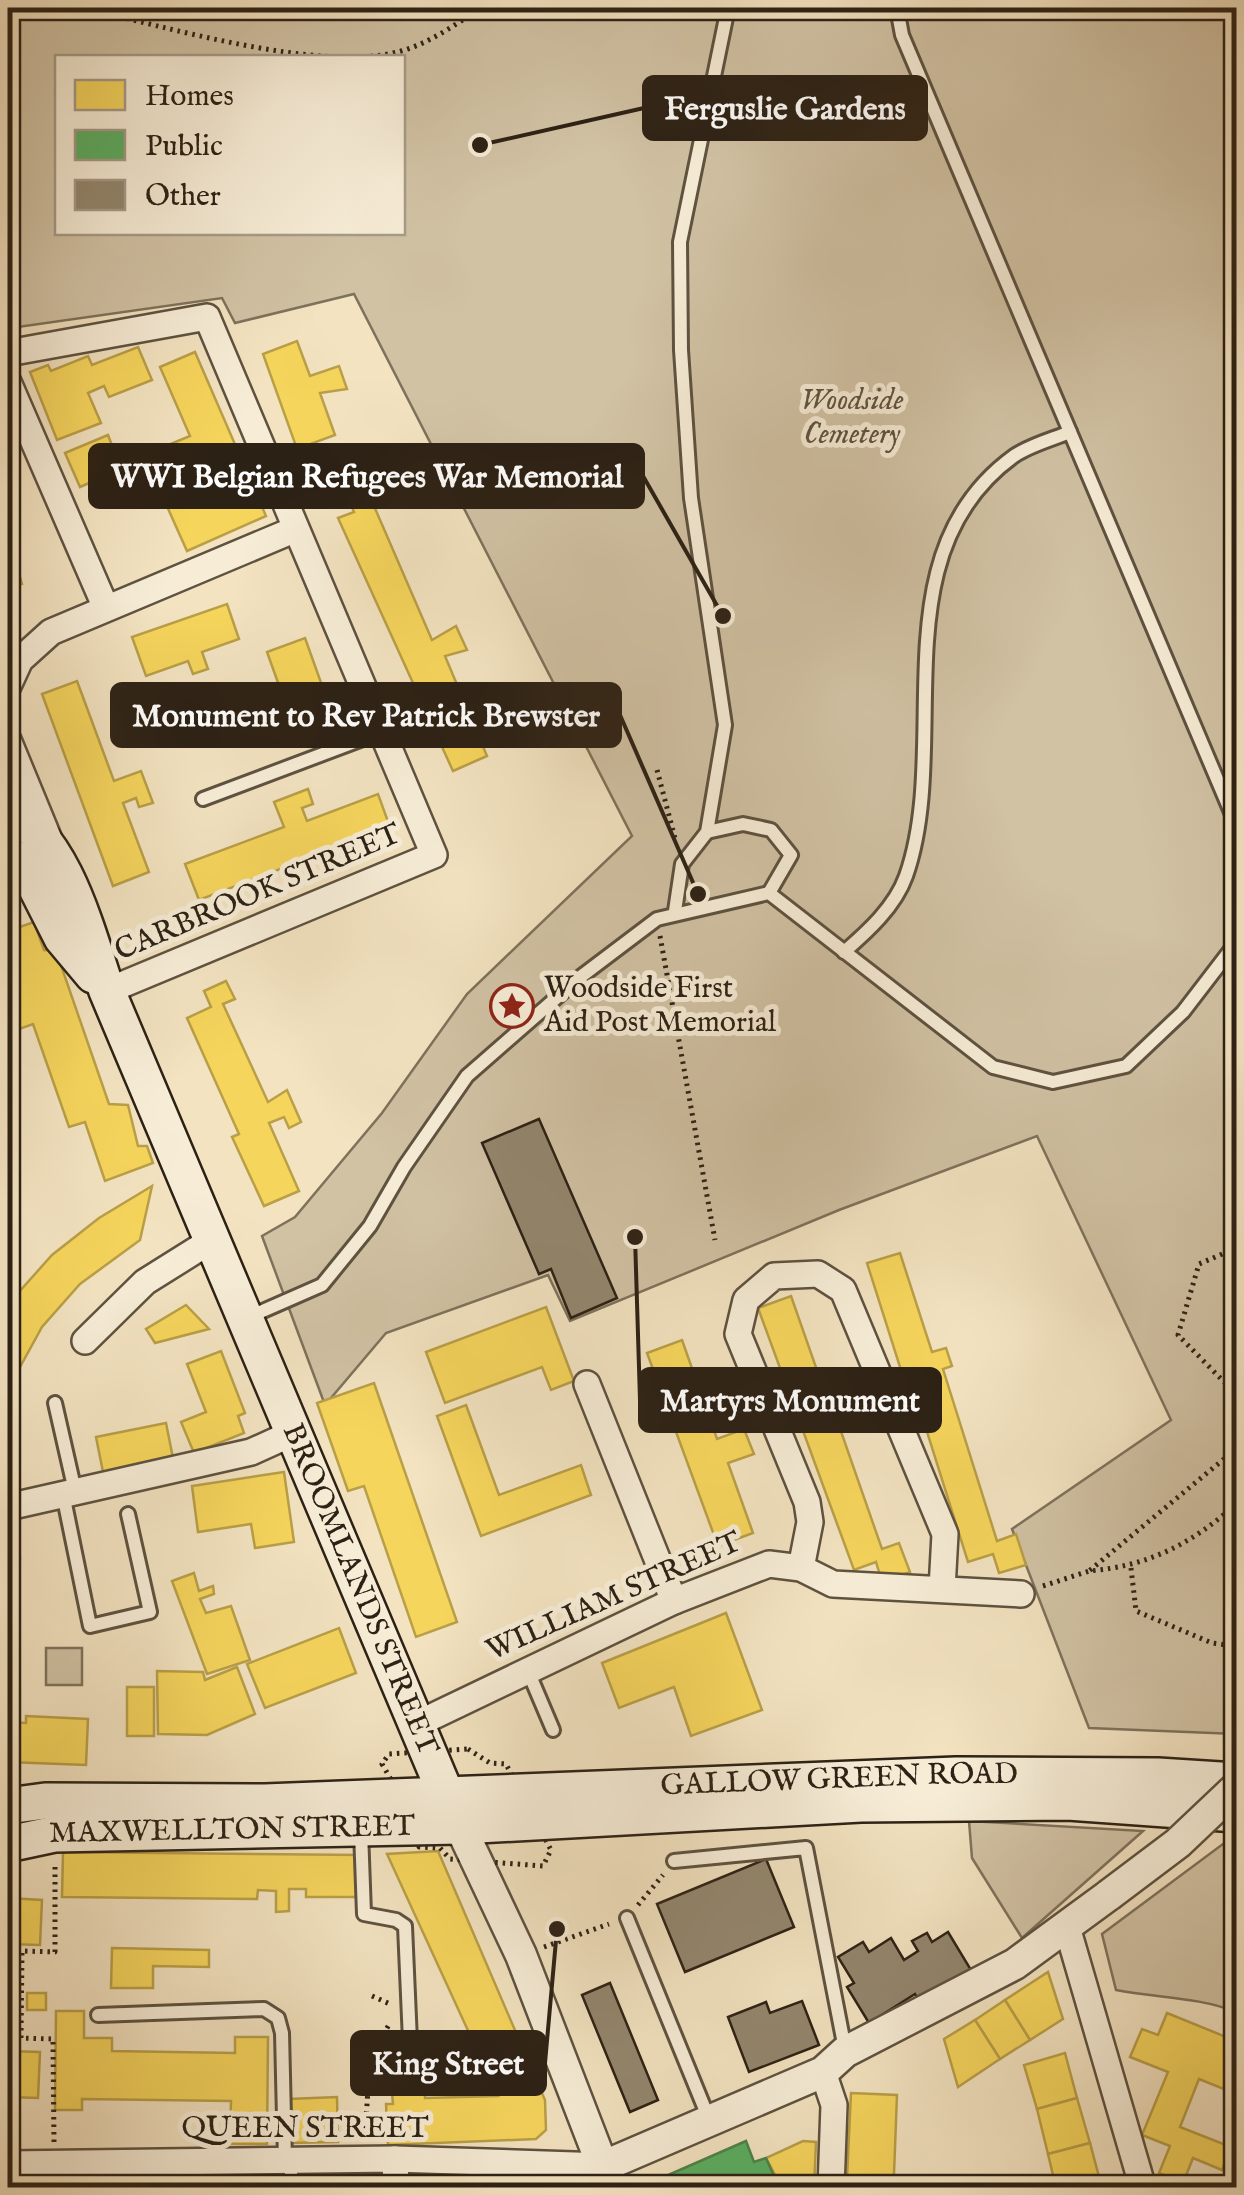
<svg xmlns="http://www.w3.org/2000/svg" width="1244" height="2195" viewBox="0 0 1244 2195" font-family="'IM FELL English',serif">
<style>
.green{fill:#d1c2a4;stroke:#7e725c;stroke-width:2.5;fill-rule:evenodd}
.homes{fill:#f6d55c;stroke:#b99f47;stroke-width:2.5}
.public{fill:#5aae61;stroke:#4c844a;stroke-width:2.5}
.building{fill:#93866e;stroke:#2c2115;stroke-width:2.5}
.lines{fill:none;stroke-linecap:round;stroke-linejoin:round}
.service-casing{stroke:#5e5240;stroke-width:18}
.minor-casing{stroke:#5e5240;stroke-width:30}
.tertiary-casing{stroke:#5e5240;stroke-width:35}
.secondary-casing{stroke:#2c2115;stroke-width:40}
.path{stroke:#2c2115;stroke-width:5;stroke-dasharray:2.5 5;stroke-linecap:butt}
.service{stroke:#f7edd7;stroke-width:12}
.minor{stroke:#f7edd7;stroke-width:25}
.tertiary{stroke:#f7edd7;stroke-width:30}
.secondary{stroke:#f7edd7;stroke-width:35}
.tertiary-bridge-casing{stroke:#5e5240;stroke-width:35;stroke-linecap:butt}
.tertiary-bridge{stroke:#f7edd7;stroke-width:30}
.labels{text-anchor:middle;dominant-baseline:central;stroke-width:10;stroke-linejoin:round;paint-order:stroke}
.park-label{font-size:30px;font-style:italic;fill:#5e5140;stroke:#f7edd7}
.street-label{font-size:30px;fill:#2c2115;stroke:#f7edd7}
.poi-label{font-size:30px;fill:#2c2115;stroke:#f7edd7;text-anchor:start}
.leader{fill:none;stroke:#2c2115;stroke-width:4}
.callout-dot{fill:#2c2115;stroke:#f7edd7;stroke-width:4}
.callout{fill:#2c2115;stroke:#2c2115;stroke-width:4}
.callout-label{font-size:32px;text-anchor:middle;font-weight:bold;fill:#fff}
</style>
<rect width="100%" height="100%" fill="#f3e3c1"/>
<filter id="stains"><feTurbulence type="fractalNoise" baseFrequency=".002" numOctaves="4"/><feColorMatrix values="0 0 0 0 .2 0 0 0 0 .09 0 0 0 0 .02 0 0 0 .5 -.17"/></filter>
<radialGradient id="worn" r=".72"><stop offset=".6" stop-color="#630" stop-opacity="0"/><stop offset="1" stop-color="#630" stop-opacity=".3"/></radialGradient>
<g class="green">
<path d="M 8,8 L 1236,8 L 1236,1734 L 1089,1728 L 1012,1529 L 1171,1420 L 1037,1136 L 839,1210 L 570,1321 L 548,1275 L 386,1333 L 325,1405 L 262,1236 L 295,1217 L 382,1113 L 467,994 L 632,836 L 354,294 L 235,323 L 222,298 L 18,327 L 8,322 ZM 58,58 L 402,58 L 402,232 L 58,232 Z"/>
<rect x="46" y="1648" width="36" height="37"/>
<polygon points="969,1821 1143,1831 1022,1938 972,1858"/>
<path d="M 1231,1838 L 1236,1839 L 1236,2012 C 1199,1997 1157,1998 1116,1990 L 1102,1934 Z"/>
</g>
<g class="homes">
<polygon points="297,341 310,376 339,366 347,389 320,393 335,435 297,449 263,354"/>
<polygon points="138,347 152,380 109,397 104,386 88,393 101,423 57,440 30,372 48,365 51,371 88,356 92,365"/>
<polygon points="195,352 266,516 187,551 144,455 190,436 160,367"/>
<polygon points="108,435 121,469 80,487 65,453"/>
<polygon points="375,480 384,502 374,506 432,640 456,626 467,650 445,656 487,756 453,771 338,518 354,512 346,493"/>
<polygon points="8,535 22,584 8,589"/>
<polygon points="227,604 239,639 202,652 208,669 193,674 188,661 146,676 132,637"/>
<polygon points="305,638 339,733 305,746 292,712 264,722 256,700 281,691 267,652"/>
<polygon points="77,681 114,781 141,771 153,803 139,807 136,798 123,803 149,872 113,886 42,694"/>
<polygon points="308,789 313,804 302,808 307,821 378,794 390,827 199,900 185,864 284,827 274,802"/>
<polygon points="34,922 44,950 56,951 109,1104 128,1105 138,1146 147,1146 153,1163 105,1181 85,1122 69,1127 33,1024 8,1033 8,931"/>
<polygon points="226,981 235,999 223,1004 268,1102 287,1090 301,1122 289,1128 284,1117 269,1123 299,1191 264,1206 232,1137 239,1134 187,1018 211,1007 204,991"/>
<polygon points="152,1186 140,1240 80,1284 42,1327 8,1389 10,1302 52,1255 99,1218"/>
<polygon points="900,1253 932,1352 946,1348 952,1366 943,1369 997,1541 1016,1534 1026,1565 999,1573 993,1554 968,1562 912,1384 906,1386 867,1263"/>
<polygon points="791,1296 826,1396 855,1386 864,1410 837,1420 882,1549 899,1543 910,1572 882,1582 876,1562 854,1570 758,1308"/>
<polygon points="186,1305 209,1329 155,1343 146,1329"/>
<polygon points="546,1307 574,1381 551,1390 542,1367 445,1403 426,1352"/>
<polygon points="682,1340 717,1439 744,1429 754,1454 728,1463 753,1533 718,1546 647,1353"/>
<polygon points="221,1351 245,1413 238,1416 244,1433 194,1453 181,1422 206,1412 187,1364"/>
<polygon points="374,1383 457,1622 416,1637 364,1486 348,1491 317,1403"/>
<polygon points="466,1405 499,1495 581,1465 591,1495 481,1536 437,1416"/>
<polygon points="8,1413 14,1413 12,1474 8,1474"/>
<polygon points="166,1423 173,1458 103,1472 96,1437"/>
<polygon points="284,1472 294,1542 255,1548 251,1524 198,1532 192,1486"/>
<polygon points="8,1556 20,1557 13,1704 9,1704 8,1722 26,1723 26,1716 88,1719 86,1765 8,1762"/>
<polygon points="194,1573 199,1591 213,1586 214,1594 200,1599 206,1613 231,1606 250,1660 207,1674 172,1581"/>
<polygon points="726,1613 762,1710 691,1736 674,1687 619,1708 602,1663"/>
<polygon points="339,1628 356,1673 265,1708 247,1664"/>
<polygon points="237,1667 255,1714 207,1735 158,1734 157,1671 203,1672 205,1680"/>
<rect x="127" y="1687" width="27" height="49"/>
<polygon points="438,1851 545,2100 546,2130 536,2139 388,2145 386,2104 393,2104 392,2093 425,2092 425,2098 498,2096 387,1854"/>
<polygon points="63,1852 361,1855 360,1897 306,1897 306,1889 289,1889 289,1911 276,1912 276,1891 258,1890 257,1899 62,1897"/>
<polygon points="8,1898 42,1900 40,1945 8,1944"/>
<polygon points="112,1948 209,1950 209,1967 153,1966 153,1988 111,1988"/>
<polygon points="1048,1972 1063,2019 1030,2040 1005,2000"/>
<rect x="27" y="1993" width="19" height="17"/>
<polygon points="1005,2000 1030,2040 1000,2059 975,2020"/>
<polygon points="56,2011 84,2011 84,2038 112,2038 112,2051 235,2053 235,2037 268,2037 267,2144 230,2144 231,2101 82,2099 82,2110 55,2110"/>
<polygon points="1167,2013 1236,2041 1236,2094 1199,2079 1180,2127 1231,2147 1222,2170 1193,2158 1183,2183 1159,2173 1170,2146 1142,2135 1168,2072 1130,2057 1142,2029 1158,2035"/>
<polygon points="975,2020 1000,2059 958,2087 944,2039"/>
<polygon points="8,2051 40,2052 38,2098 8,2097"/>
<polygon points="1065,2053 1077,2098 1037,2109 1024,2065"/>
<polygon points="851,2093 897,2095 894,2174 883,2180 847,2178"/>
<polygon points="337,2097 338,2142 289,2143 288,2099"/>
<polygon points="1077,2098 1090,2143 1048,2154 1037,2109"/>
<polygon points="803,2141 816,2142 814,2188 782,2188 766,2158"/>
<polygon points="1090,2143 1102,2188 1056,2188 1048,2154"/>
<polygon points="847,2178 893,2181 893,2188 847,2188"/>
<polygon points="559,2183 564,2188 518,2186"/>
<polygon points="280,2185 280,2188 160,2188 160,2187"/>
</g>
<polygon class="public" points="746,2141 754,2162 766,2158 778,2185 652,2188 650,2183"/>
<g class="building">
<polygon points="539,1119 617,1298 571,1318 551,1269 539,1274 482,1143"/>
<polygon points="766,1859 794,1927 685,1972 657,1904"/>
<polygon points="948,1932 971,1970 919,2001 915,1994 869,2023 847,1987 854,1983 838,1957 863,1942 869,1952 891,1938 904,1960 918,1951 912,1941 927,1933 932,1942"/>
<polygon points="610,1983 658,2100 630,2112 582,1995"/>
<polygon points="802,2001 819,2045 749,2072 728,2017 766,2002 770,2013"/>
</g>
<g class="lines">
<g class="service-casing">
<g id="service">
<polyline points="897,8 902,35 1236,824"/>
<polyline points="203,799 384,731"/>
<polyline points="707,832 743,824 771,830 791,855 769,893"/>
<polyline points="675,911 682,864 707,832 725,725 691,498 681,350 680,242 728,8"/>
<path d="M 844,952 C 867,932 895,907 906,876 C 953,742 877,555 1014,456 C 1030,445 1053,439 1070,432"/>
<polyline points="249,1317 322,1285 370,1226 404,1167 467,1076 579,978 657,919 769,893 993,1067 1053,1082 1126,1066 1183,1012 1236,943"/>
<polyline points="55,1403 75,1491"/>
<polyline points="63,1494 90,1626 150,1612 128,1514"/>
<polyline points="528,1671 553,1730"/>
<polyline points="361,1831 364,1914 396,1920 405,1926 410,2041"/>
<polyline points="674,1861 806,1848 845,2049"/>
<polyline points="627,1918 709,2119"/>
<polyline points="98,2015 264,2009 278,2018 282,2033 285,2161"/>
<polyline points="291,2160 291,2188"/>
</g>
</g>
<g class="minor-casing">
<g id="minor">
<polyline points="8,353 207,317 434,855 107,991"/>
<polyline points="8,382 106,608"/>
<polyline points="8,686 20,660 51,632 296,529"/>
<polyline points="8,740 48,837"/>
<polyline points="85,1341 145,1282 212,1240"/>
<polyline points="587,1384 674,1601"/>
<polyline points="8,1507 251,1452 293,1433"/>
<polyline points="801,1568 810,1522 807,1502 738,1334 746,1300 774,1276 818,1274 843,1290 945,1534 942,1589"/>
<polyline points="417,1724 674,1601 769,1564 801,1568 833,1584 1021,1594"/>
<polyline points="1067,1927 1143,2188"/>
<polyline points="823,2072 834,2105 831,2188"/>
<polyline points="395,2159 396,2188"/>
<polyline points="8,2164 395,2159 604,2166"/>
</g>
</g>
<g class="tertiary-casing">
<g id="tertiary">
<polyline points="460,1826 521,1955 611,2188"/>
<polyline points="604,2166 823,2072 845,2052 1015,1964 1109,1895"/>
</g>
</g>
<g class="secondary-casing">
<g id="secondary">
<path id="s1" d="M 8,812 C 64,834 89,939 107,991 L 453,1811"/>
<polyline points="8,854 26,867 62,938 93,975"/>
<path id="s2" d="M 8,1806 L 45,1801 L 265,1802 L 956,1775 L 1158,1776 L 1236,1781"/>
<path id="s3" d="M 8,1844 L 55,1834 L 460,1826 L 861,1804 L 1068,1802 L 1236,1814"/>
</g>
</g>
<g class="path">
<path d="M 83,8 C 164,26 322,74 401,51 C 430,43 456,24 481,8"/>
<polyline points="657,770 676,842"/>
<polyline points="660,936 715,1240"/>
<polyline points="1236,1248 1199,1264 1178,1335 1234,1392 1236,1405"/>
<path d="M 1236,1449 L 1089,1571 C 1148,1566 1192,1544 1236,1504"/>
<polyline points="1131,1568 1136,1611 1212,1643 1236,1646"/>
<polyline points="1043,1586 1089,1571"/>
<polygon points="468,1749 490,1763 506,1764 551,1850 543,1866 450,1859 440,1848 419,1847 400,1795 382,1764 389,1754"/>
<polyline points="638,1905 663,1875"/>
<polyline points="544,1947 609,1924"/>
<polyline points="372,1996 390,2004"/>
<polyline points="365,2136 370,2057 390,2023"/>
<polyline points="54,2142 53,2039 21,2038 22,1951 55,1952 55,1862"/>
<polyline points="1189,2188 1236,2173"/>
</g>
<use href="#service" class="service"/>
<use href="#minor" class="minor"/>
<use href="#tertiary" class="tertiary"/>
<use href="#secondary" class="secondary"/>
<g class="tertiary-bridge-casing">
<polyline id="tertiary-bridge" points="1109,1895 1178,1843 1236,1788"/>
</g>
<use href="#tertiary-bridge" class="tertiary-bridge"/>
</g>
<defs>
<g id="sight-ring" transform="scale(2.25)"><circle r="9.5" fill="#f7edd7" stroke="#8f2418" stroke-width="1.5"/><path d="M0-6L1.8-2.2L6-1.7L2.9 1.2L3.7 5.4L0 3.3L-3.7 5.4L-2.9 1.2L-6-1.7L-1.8-2.2Z" fill="#8f2418"/></g>
</defs>
<g fill-rule="evenodd">
<use href="#sight-ring" x="512" y="1006"/>
</g>
<g class="labels">
<g class="park-label">
<text x="852" y="401">Woodside<tspan x="852" dy="34">Cemetery</tspan></text>
</g>
<g class="street-label">
<text transform="translate(258 893) rotate(-23)">CARBROOK STREET</text>
<text stroke="none"><textPath href="#s1" startOffset="860">BROOMLANDS STREET</textPath></text>
<text transform="translate(614 1597) rotate(-24)">WILLIAM STREET</text>
<text stroke="none"><textPath href="#s2" startOffset="832">GALLOW GREEN ROAD</textPath></text>
<text stroke="none"><textPath href="#s3" startOffset="225">MAXWELLTON STREET</textPath></text>
<text x="305" y="2129">QUEEN STREET</text>
</g>
<g class="poi-label">
<text x="544" y="989">Woodside First<tspan x="544" dy="34">Aid Post Memorial</tspan></text>
</g>
</g>
<path class="leader" d="M480 145L644 108M723 616L643 476M698 894L620 715M635 1237L640 1400M557 1929L545 2063"/>
<g class="callout-dot">
<circle cx="480" cy="145" r="10"/>
<circle cx="723" cy="616" r="10"/>
<circle cx="698" cy="894" r="10"/>
<circle cx="635" cy="1237" r="10"/>
<circle cx="557" cy="1929" r="10"/>
</g>
<g class="callout">
<rect x="644" y="77" width="282" height="62" rx="10"/>
<rect x="90" y="445" width="553" height="62" rx="10"/>
<rect x="112" y="684" width="508" height="62" rx="10"/>
<rect x="640" y="1369" width="300" height="62" rx="10"/>
<rect x="352" y="2032" width="193" height="62" rx="10"/>
</g>
<g class="callout-label">
<text x="785" y="119">Ferguslie Gardens</text>
<text x="367" y="487">WWI Belgian Refugees War Memorial</text>
<text x="366" y="726">Monument to Rev Patrick Brewster</text>
<text x="790" y="1411">Martyrs Monument</text>
<text x="448" y="2074">King Street</text>
</g>
<rect width="1244" height="2195" fill="none" stroke="#f3e3c1" stroke-width="40"/>
<rect x="10" y="10" width="1224" height="2175" fill="none" stroke="#2c2115" stroke-width="5"/>
<rect x="20" y="20" width="1204" height="2155" fill="none" stroke="#2c2115" stroke-width="2.5"/>
<rect x="55" y="55" width="350" height="180" fill="#f7edd7" stroke="#a69b89" stroke-width="2.5"/>
<rect x="75" y="80" width="50" height="30" fill="#f6d55c" stroke="#a69b89" stroke-width="2.5"/>
<text x="145" y="105" font-size="30" fill="#2c2115">Homes</text>
<rect x="75" y="130" width="50" height="30" fill="#5aae61" stroke="#a69b89" stroke-width="2.5"/>
<text x="145" y="155" font-size="30" fill="#2c2115">Public</text>
<rect x="75" y="180" width="50" height="30" fill="#93866e" stroke="#a69b89" stroke-width="2.5"/>
<text x="145" y="205" font-size="30" fill="#2c2115">Other</text>
<rect width="100%" height="100%" filter="url(#stains)"/>
<rect width="100%" height="100%" fill="url(#worn)"/>
</svg>
